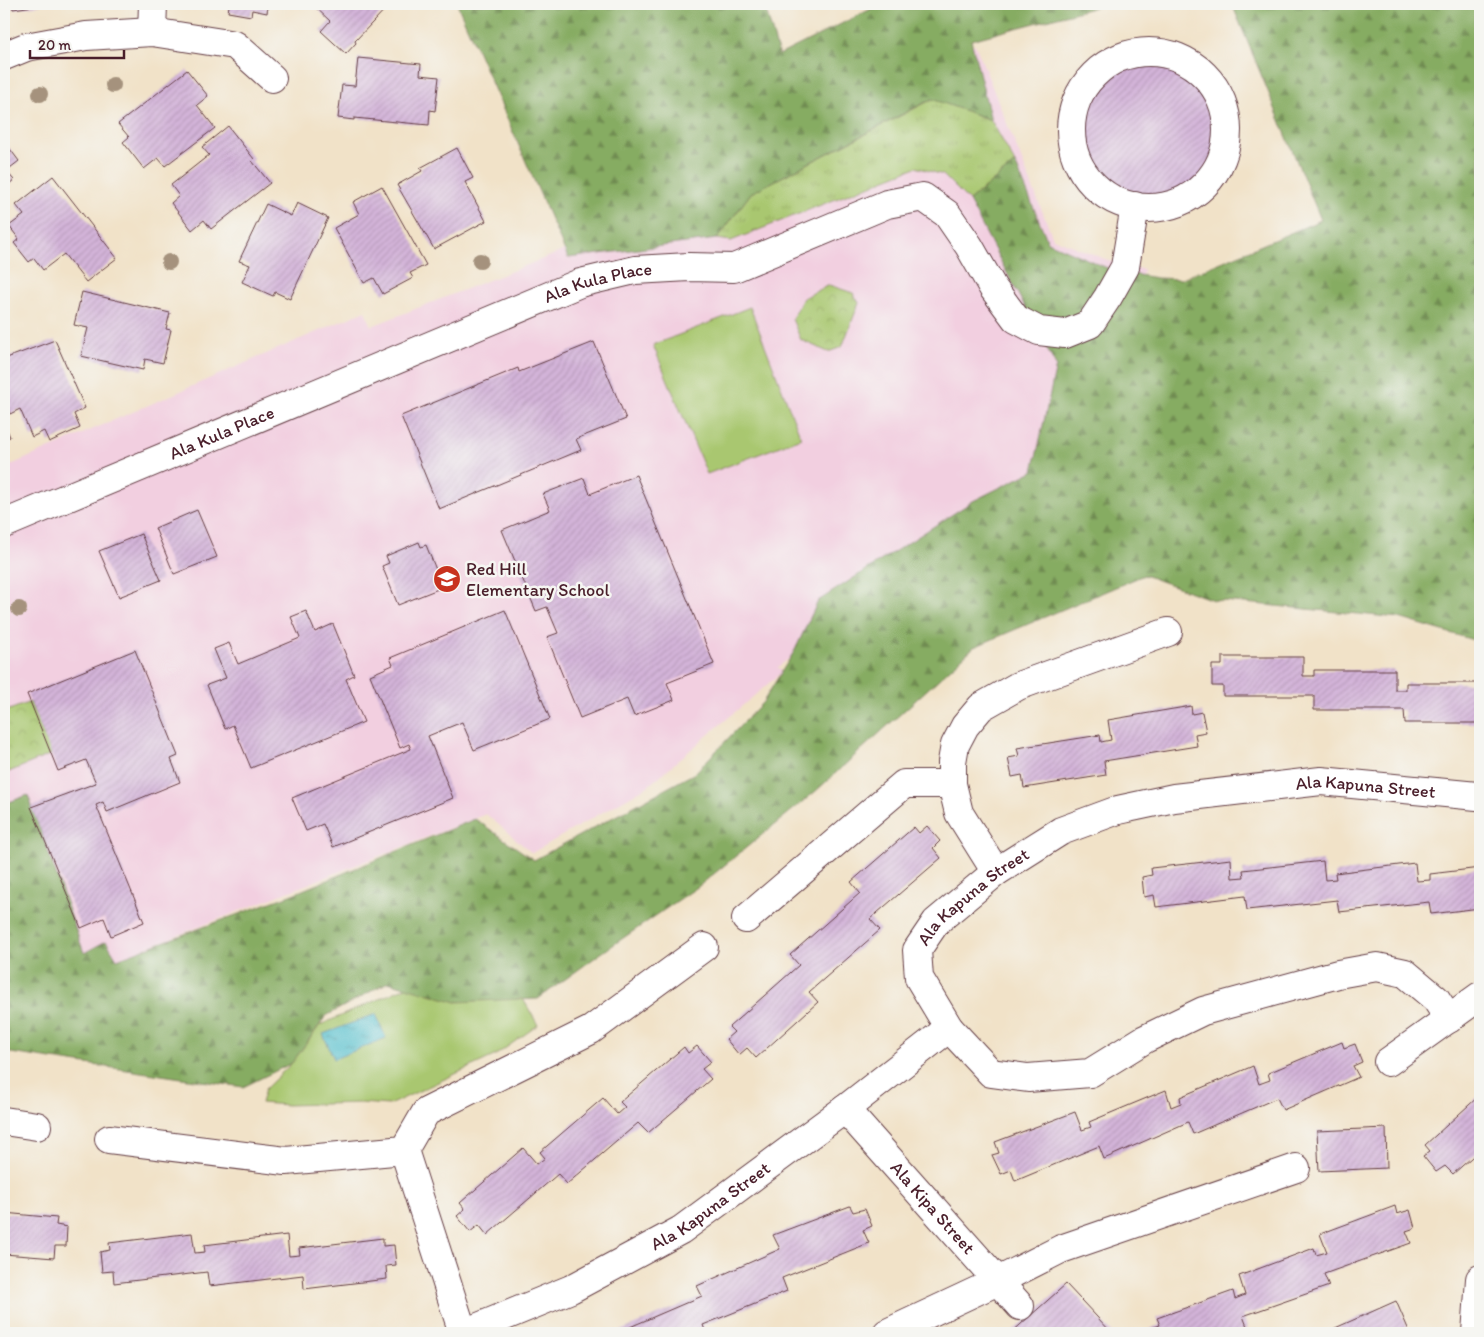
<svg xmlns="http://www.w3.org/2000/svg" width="1484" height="1337" viewBox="0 0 1484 1337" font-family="Itim,sans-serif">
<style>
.built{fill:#f2cfe0}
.grass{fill:url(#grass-tufts);stroke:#7a734d}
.forest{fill:url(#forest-firs);stroke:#686646}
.park{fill:url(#park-crowns);stroke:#7a734d}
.garden{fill:#a9c76f;stroke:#7a734d}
.water{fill:url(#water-ripples);stroke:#4f707c}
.building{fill:url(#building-hatch)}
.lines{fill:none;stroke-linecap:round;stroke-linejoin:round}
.minor-casing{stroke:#633c43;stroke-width:30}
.minor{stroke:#fff;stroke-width:28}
.tree{fill:#a5927d}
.labels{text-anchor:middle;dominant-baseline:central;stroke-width:5;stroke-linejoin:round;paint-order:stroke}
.street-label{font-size:18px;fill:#4a1f2b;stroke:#f6f6f2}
.poi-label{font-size:18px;fill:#4a1f2b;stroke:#f6f6f2;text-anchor:start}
</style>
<defs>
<pattern id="grass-tufts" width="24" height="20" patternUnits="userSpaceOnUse" patternTransform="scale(1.25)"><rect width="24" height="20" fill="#a9c76f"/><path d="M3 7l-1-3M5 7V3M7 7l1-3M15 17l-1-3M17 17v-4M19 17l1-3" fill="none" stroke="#93aa60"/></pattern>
<pattern id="forest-firs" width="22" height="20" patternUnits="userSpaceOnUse" patternTransform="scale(1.25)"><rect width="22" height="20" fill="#86ac62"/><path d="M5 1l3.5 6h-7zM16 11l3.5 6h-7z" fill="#708b51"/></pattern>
<pattern id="park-crowns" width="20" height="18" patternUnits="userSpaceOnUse" patternTransform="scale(1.25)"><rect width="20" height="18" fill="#a9c76f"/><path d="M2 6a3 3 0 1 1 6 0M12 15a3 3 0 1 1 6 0" fill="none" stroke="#93aa60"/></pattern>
<pattern id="water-ripples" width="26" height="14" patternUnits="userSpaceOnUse" patternTransform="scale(1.25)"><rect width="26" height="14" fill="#54c0ce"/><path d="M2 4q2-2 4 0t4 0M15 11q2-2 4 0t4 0" fill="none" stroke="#489ba7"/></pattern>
<pattern id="building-hatch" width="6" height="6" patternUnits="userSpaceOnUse" patternTransform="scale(1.25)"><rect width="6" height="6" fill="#d3b4d9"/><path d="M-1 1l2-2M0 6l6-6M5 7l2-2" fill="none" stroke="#b79aba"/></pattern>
</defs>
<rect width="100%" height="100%" fill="#f6f6f2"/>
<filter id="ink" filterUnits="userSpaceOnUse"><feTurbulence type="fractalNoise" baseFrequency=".02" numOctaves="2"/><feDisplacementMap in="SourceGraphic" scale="10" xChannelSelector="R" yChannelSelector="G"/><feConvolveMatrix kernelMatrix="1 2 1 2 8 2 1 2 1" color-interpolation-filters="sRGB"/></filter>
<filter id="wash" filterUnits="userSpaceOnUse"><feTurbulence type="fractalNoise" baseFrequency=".0096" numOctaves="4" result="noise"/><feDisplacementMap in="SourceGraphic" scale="20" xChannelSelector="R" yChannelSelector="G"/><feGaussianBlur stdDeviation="1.12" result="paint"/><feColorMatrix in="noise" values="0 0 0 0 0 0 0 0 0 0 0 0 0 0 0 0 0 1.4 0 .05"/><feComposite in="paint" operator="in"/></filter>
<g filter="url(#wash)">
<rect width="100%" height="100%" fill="#f1e2c8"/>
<polygon class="built" points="975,44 1053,238 1125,267 1144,269 1060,474 1004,491 778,667 782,672 648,786 532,853 486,814 89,970 4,958 4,468 365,311 372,326 558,253"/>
<polygon class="grass" points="933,99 991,120 1015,163 969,201 943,175 916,167 731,241 717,239 751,193"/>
<g class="forest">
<polygon points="457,4 764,4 779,55 881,4 1107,4 971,40 991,120 932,99 751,193 717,239 568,258"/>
<polygon points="1232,4 1480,4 1480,642 1399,618 1213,600 1144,575 974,647 816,791 699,886 600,954 538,999 456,1002 388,982 326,1016 292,1063 243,1087 4,1052 4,804 28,795 84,953 106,941 117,959 298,892 475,819 534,860 695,773 763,702 795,650 818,601 973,501 1033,471 1056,366 969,201 1015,163 1048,242 1114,271 1157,278 1181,279 1321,220"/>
</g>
<g class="park">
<polygon points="829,285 853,293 859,303 842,347 828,352 801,340 792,319 803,298"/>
<polygon points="30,702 52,754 4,774 4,712"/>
</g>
<g class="garden">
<polygon points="750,307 801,438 707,474 653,345"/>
<polygon points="406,987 456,1002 523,999 538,1025 496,1055 389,1105 360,1103 287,1105 261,1103 265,1089 292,1063 320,1025"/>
</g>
<polygon class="water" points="376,1014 386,1038 334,1059 323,1034"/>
<g id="blocks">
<g class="building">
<polygon points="12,4 41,4 41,5 13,9"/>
<polygon points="221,4 268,4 267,13 252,10 251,16 228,12 229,6"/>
<polygon points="312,4 390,4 355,41 356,43 346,54 321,31 330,21"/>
<polygon points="358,58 421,64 420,75 439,77 435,111 430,110 429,125 354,118 354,120 338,118 342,85 355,86"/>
<circle cx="1149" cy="130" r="69"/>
<polygon points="187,70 208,96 197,105 215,128 165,166 158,158 144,169 123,142 129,137 118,124"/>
<polygon points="228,126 254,159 252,161 270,183 211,229 204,220 192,230 171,203 179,196 171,185 209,155 202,147"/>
<polygon points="4,141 19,161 6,171 14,180 4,188"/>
<polygon points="457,148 473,178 465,182 486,221 434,249 397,185 422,171 420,168"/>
<polygon points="53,176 117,258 86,282 64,254 43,270 34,258 29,262 14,243 19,239 9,226 24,215 16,205"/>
<polygon points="382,186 426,265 410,273 413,278 383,294 374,278 364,283 334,228 359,214 353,202"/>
<polygon points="297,203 328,218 290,299 275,292 273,296 242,282 250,265 239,261 266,204 291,216"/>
<polygon points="82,292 170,313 166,329 171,330 163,363 145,359 143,370 81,356 88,328 74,325"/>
<polygon points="55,340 85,408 74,414 80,428 49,442 44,431 32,437 20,409 10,414 4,400 4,359"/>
<polygon points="594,342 626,419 576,439 581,450 439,509 401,416 518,368 519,372"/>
<polygon points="4,422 10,437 4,440"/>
<polygon points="636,475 714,664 667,683 674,700 634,716 627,699 580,718 547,637 558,633 547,607 536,611 502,530 550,510 543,494 584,478 590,494"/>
<polygon points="197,510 217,557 174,574 155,528"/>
<polygon points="141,534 161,580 119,597 99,551"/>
<polygon points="419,542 421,547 426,545 443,587 398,605 382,566 389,563 386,556"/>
<polygon points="505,610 550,719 474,750 462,722 428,736 453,798 333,847 323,824 306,831 292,798 411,749 409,744 400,748 370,675 393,665 390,658"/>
<polygon points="306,611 315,632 333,624 354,675 346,679 364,722 251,768 233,725 225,729 207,685 226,678 214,649 229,643 238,664 300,638 291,617"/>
<polygon points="135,650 178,756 171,759 180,782 107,812 103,802 96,805 144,922 111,936 104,918 81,928 31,807 96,783 86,760 58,771 27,694"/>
<polygon points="1222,657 1303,657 1303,676 1314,676 1314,670 1395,670 1395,690 1406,690 1406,683 1480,683 1480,723 1405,723 1404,710 1314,710 1314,696 1223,696 1223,686 1212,686 1212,665 1222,665"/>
<polygon points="1191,706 1192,714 1202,712 1206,732 1195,734 1197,746 1104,761 1106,775 1024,788 1022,775 1012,777 1008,758 1019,756 1017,748 1100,735 1101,742 1111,740 1108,720"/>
<polygon points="927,826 940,841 933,848 941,858 870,919 880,930 809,992 818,1002 756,1058 747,1048 739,1055 726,1039 734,1032 729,1027 799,965 790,955 860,893 851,882 914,827 919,833"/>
<polygon points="1231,859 1232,878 1244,877 1243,870 1323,861 1325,880 1336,879 1335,873 1415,863 1417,881 1430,880 1430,874 1480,868 1480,908 1431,914 1429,902 1339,912 1337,900 1247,910 1245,896 1156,907 1154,895 1144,897 1142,877 1152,875 1151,868"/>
<polygon points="1342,1042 1344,1048 1355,1044 1362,1062 1353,1066 1359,1077 1283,1110 1277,1098 1193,1134 1188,1122 1104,1159 1099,1146 1015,1181 1011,1170 1001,1174 992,1155 999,1153 995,1142 1075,1112 1082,1130 1091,1127 1089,1122 1166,1090 1171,1107 1181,1103 1180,1097 1253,1066 1259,1084 1270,1080 1268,1073"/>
<polygon points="697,1046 711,1062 702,1069 711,1079 648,1133 638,1123 567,1184 558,1174 487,1235 479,1225 470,1232 457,1216 465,1209 460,1203 523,1148 537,1164 545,1158 540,1152 603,1098 617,1114 625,1107 620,1102 684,1047 688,1053"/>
<polygon points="1480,1095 1480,1150 1453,1174 1445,1166 1436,1172 1423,1156 1430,1151 1425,1145"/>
<polygon points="1386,1128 1387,1168 1319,1171 1317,1131"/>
<polygon points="850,1206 853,1212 865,1209 872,1226 863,1230 869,1243 782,1278 787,1291 703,1325 706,1333 616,1333 702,1296 697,1286 780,1249 773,1235"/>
<polygon points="1395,1206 1397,1214 1410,1210 1415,1228 1406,1231 1411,1243 1324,1274 1329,1286 1243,1316 1248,1329 1234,1333 1151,1333 1149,1329 1160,1325 1157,1318 1233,1291 1235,1299 1245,1295 1239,1276 1314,1248 1316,1255 1327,1252 1320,1234"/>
<polygon points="4,1213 57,1218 56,1225 67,1227 66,1246 55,1246 54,1258 4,1254"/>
<polygon points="192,1233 195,1253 205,1252 204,1245 287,1235 289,1256 300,1255 299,1248 383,1238 383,1246 394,1245 396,1265 386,1266 387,1279 304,1289 303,1275 209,1286 207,1272 114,1283 113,1271 102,1272 100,1252 110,1250 109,1243"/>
<polygon points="1066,1284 1112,1333 1011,1333"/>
<polygon points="1396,1301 1410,1333 1324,1333"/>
</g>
</g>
</g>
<g filter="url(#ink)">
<use href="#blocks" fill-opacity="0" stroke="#633c43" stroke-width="1"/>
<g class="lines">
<g class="minor-casing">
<g id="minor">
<polyline points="152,32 153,4"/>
<circle cx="1149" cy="130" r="78"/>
<polyline points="4,56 26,47 86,36 152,32 235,45 272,78"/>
<path id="s1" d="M 4,524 L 580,283 L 635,270 L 689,267 L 734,268 L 887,204 L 923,197 L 947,214 L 969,246 L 993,288 L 1016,319 L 1039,331 L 1065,334 L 1090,324 L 1108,297 L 1125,267 L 1135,206"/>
<polyline points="996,872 959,813 952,784 952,762 955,745 965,726 981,707 1018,686 1168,632"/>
<polyline points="746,919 904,784 952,784"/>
<polyline points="949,1028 991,1073 1028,1078 1090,1073 1145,1039 1203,1011 1338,974 1377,967 1405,973 1436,999 1449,1019"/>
<polyline points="1388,1062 1480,996"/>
<path id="s2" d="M 845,1109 L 1020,1306"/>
<polyline points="4,1121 37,1126"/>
<polyline points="109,1139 286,1161 404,1150 426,1112 591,1030 704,947"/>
<polyline points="404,1150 463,1333"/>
<path id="s3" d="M 464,1333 L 571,1289 L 681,1230 L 845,1109 L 949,1028 L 919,978 L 917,950 L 936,922 L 996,872 L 1061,831 L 1118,810 L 1174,798 L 1321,781 L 1477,796"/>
<polyline points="887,1333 998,1281 1061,1249 1296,1168"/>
<polyline points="1476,1333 1480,1279"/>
</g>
</g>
<use href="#minor" class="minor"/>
</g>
<g class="tree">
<circle cx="113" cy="85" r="8"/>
<circle cx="40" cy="94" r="8"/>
<circle cx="480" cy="261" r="8"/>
<circle cx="169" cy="262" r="8"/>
<circle cx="19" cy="609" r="8"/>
</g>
</g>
<defs>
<g id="school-disc" transform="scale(1.4375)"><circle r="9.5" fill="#c8321e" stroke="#f6f6f2"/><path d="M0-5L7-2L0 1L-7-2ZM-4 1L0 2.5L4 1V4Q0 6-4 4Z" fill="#fff"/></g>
</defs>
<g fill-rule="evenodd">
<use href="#school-disc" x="447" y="579"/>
</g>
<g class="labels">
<g class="street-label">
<text stroke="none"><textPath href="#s1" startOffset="642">Ala Kula Place</textPath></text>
<text stroke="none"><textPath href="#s1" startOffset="236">Ala Kula Place</textPath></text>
<text stroke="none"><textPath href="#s3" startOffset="1162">Ala Kapuna Street</textPath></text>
<text stroke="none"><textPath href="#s3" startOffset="741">Ala Kapuna Street</textPath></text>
<text stroke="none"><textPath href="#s3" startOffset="278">Ala Kapuna Street</textPath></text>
<text stroke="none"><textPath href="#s2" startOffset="132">Ala Kipa Street</textPath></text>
</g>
<g class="poi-label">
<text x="466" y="569">Red Hill<tspan x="466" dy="21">Elementary School</tspan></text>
</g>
</g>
<rect width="1484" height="1337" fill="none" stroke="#f6f6f2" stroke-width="20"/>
<path d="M30 50v8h94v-8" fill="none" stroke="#4a1f2b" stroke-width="2.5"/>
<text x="38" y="50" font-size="15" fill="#4a1f2b" stroke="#f6f6f2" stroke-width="4" paint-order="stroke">20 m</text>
</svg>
